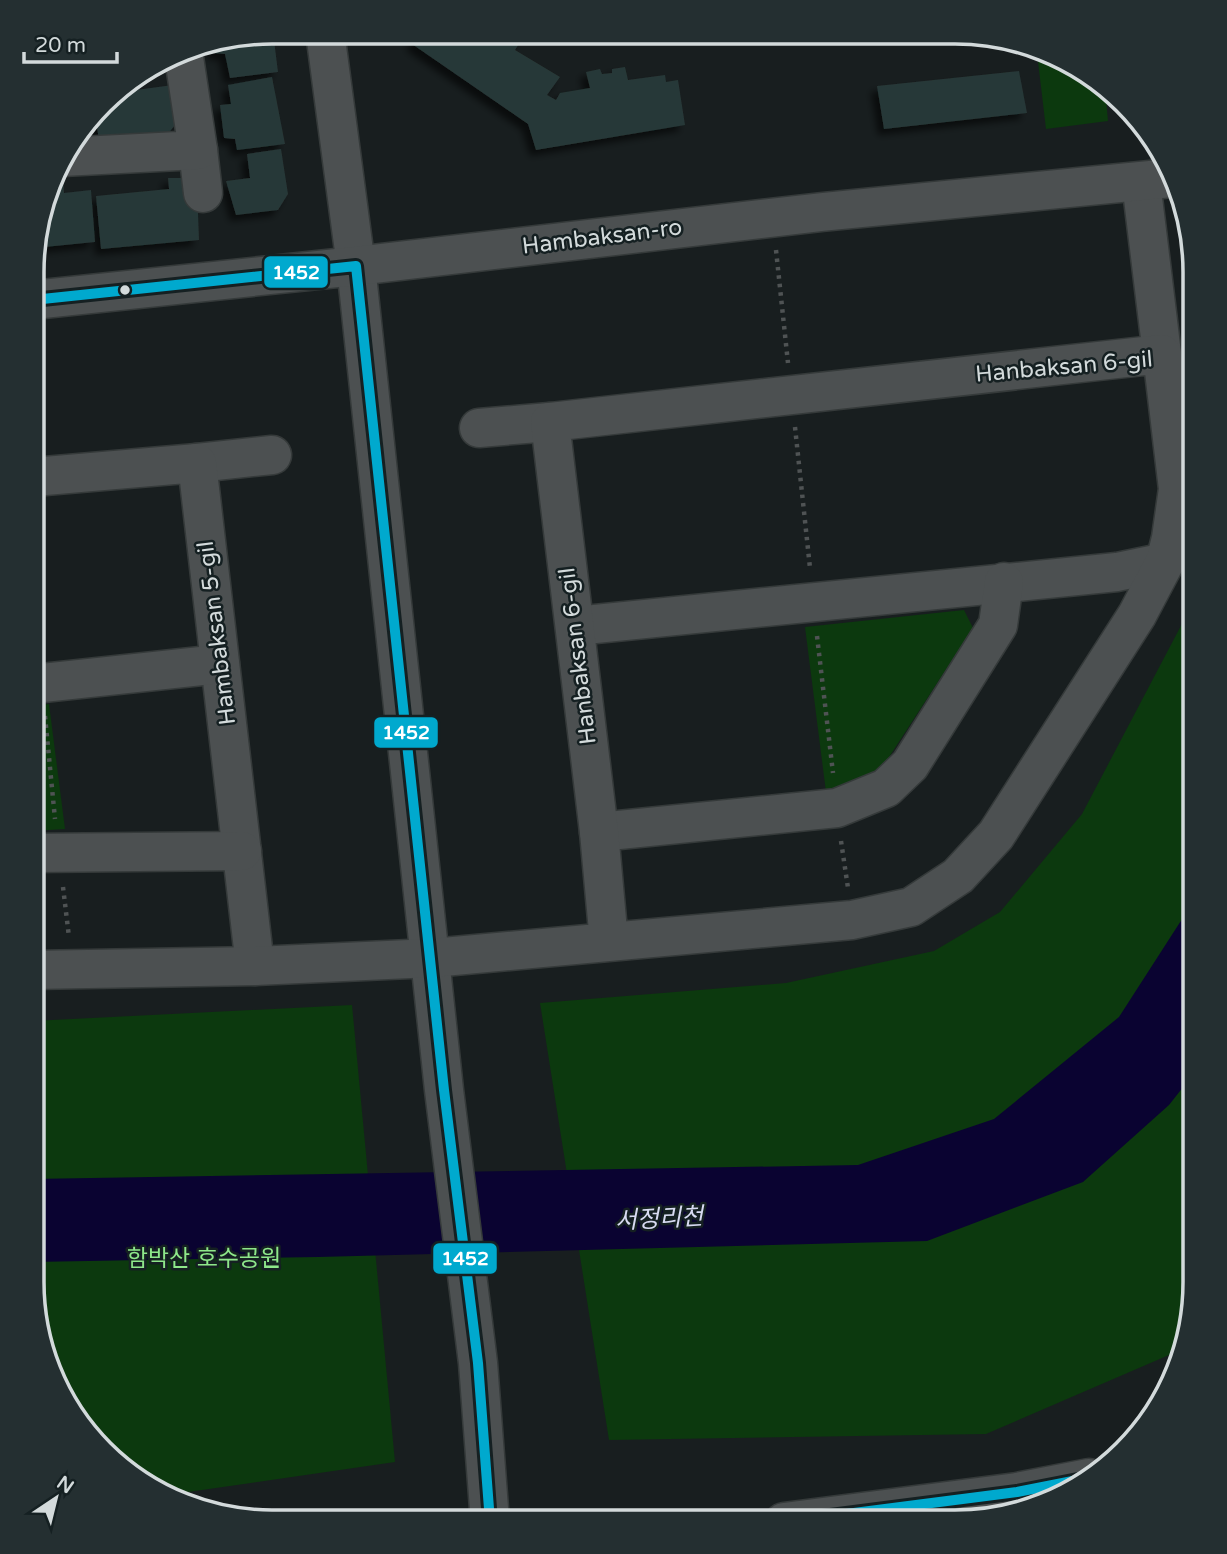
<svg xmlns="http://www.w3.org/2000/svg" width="1227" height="1554" viewBox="0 0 1227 1554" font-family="'Varela Round','Noto Sans KR',sans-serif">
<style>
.green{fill:#0c390e}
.water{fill:#0a0331}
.building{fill:#283837;filter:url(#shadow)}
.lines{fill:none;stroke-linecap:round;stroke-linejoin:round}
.minor-casing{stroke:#353a3a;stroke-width:41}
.path{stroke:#4f5354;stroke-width:4.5;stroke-dasharray:3.5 5;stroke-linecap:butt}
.minor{stroke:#4c5051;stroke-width:38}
.bus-1-casing{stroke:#152022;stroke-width:16}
.bus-1{stroke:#00a9ce;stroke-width:10}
.bus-dot{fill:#d3dadb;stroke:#152022;stroke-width:2.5}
.labels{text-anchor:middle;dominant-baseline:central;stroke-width:5;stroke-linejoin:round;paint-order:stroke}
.street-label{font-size:23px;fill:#d3dadb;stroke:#152022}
.park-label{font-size:23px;fill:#8ee78a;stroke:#152022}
.water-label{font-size:24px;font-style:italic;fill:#d8dbf2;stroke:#152022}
.rim{fill:none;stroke:#d3dadb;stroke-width:3.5}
.line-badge{stroke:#152022;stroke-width:2.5}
.badge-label{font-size:19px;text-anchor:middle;font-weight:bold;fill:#fff}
</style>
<defs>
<filter id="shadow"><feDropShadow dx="-6" dy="6" stdDeviation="3.5" flood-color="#0009"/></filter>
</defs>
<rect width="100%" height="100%" fill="#181e1f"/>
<g class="green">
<polygon points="1037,53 1089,72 1105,89 1108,121 1046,129"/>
<polygon points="1195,599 1195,1298 1178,1347 1169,1355 986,1434 609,1440 540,1003 786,983 934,951 1000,912 1082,814"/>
<polygon points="964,610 973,628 878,774 826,792 805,627"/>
<polygon points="49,704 65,829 32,831 33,706"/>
<polygon points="352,1005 395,1462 174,1494 139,1482 63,1402 32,1283 32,1021"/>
</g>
<polygon class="water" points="1195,899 1195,1072 1169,1105 1083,1182 927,1241 318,1257 32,1262 32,1179 858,1165 994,1119 1119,1017"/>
<g class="building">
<polygon points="273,32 278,72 230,78 225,54 213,53 212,41"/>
<polygon points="421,32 505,32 509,35 512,32 522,39 515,50 560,77 547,95 556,100 560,93 590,88 586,72 600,69 602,74 612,73 612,69 625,67 628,80 665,75 666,82 678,80 685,125 536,150 528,124 412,44"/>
<polygon points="1019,71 1027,113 884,129 877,86"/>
<polygon points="272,77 285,144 237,150 235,139 224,138 220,105 231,104 228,85"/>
<polygon points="134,79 136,90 173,85 180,119 162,141 100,147 95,114 114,91"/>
<polygon points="281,149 288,194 278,210 236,215 226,181 250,178 247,154"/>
<polygon points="63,176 64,193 91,190 95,242 34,248 34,240 55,177"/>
<polygon points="168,178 183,178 197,188 199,240 101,249 96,196 169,189"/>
</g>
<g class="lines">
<g class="minor-casing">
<g id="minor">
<polyline points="325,32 356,266 444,1090 478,1363 490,1522"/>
<polyline points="198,150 203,193"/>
<polyline points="62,157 198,150 183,51"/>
<polyline points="1141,182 1162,354"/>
<polyline points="33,300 356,266 822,212 1171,178"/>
<polyline points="479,428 550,422"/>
<polyline points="197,463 272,455"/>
<polyline points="33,477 197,463 255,966"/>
<polyline points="575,626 1117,572 1165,562"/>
<polyline points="33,684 220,664"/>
<polyline points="599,832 837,808 886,788 910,765 998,625 1004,582"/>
<polyline points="32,853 242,851"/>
<polyline points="32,970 255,966 432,958 852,920 911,907 958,876 996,835 1137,615 1165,562 1171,538 1178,489 1162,354 550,422 599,832 609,942"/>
<polyline points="784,1522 1017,1492 1089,1478"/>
</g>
</g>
<g class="path">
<polyline points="776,250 788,363"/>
<polyline points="795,427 810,568"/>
<polyline points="33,605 38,648"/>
<polyline points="817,636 833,773"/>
<polyline points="45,716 55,819"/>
<polyline points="841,841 848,888"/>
<polyline points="63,887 69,937"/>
</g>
<use href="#minor" class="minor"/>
<g class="bus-1-casing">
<g id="bus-1">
<polyline points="33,300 356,266 444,1090 478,1363 490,1522"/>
<polyline points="784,1522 1017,1492 1088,1478"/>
</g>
</g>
<use href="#bus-1" class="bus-1"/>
</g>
<circle class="bus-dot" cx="125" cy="290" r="6"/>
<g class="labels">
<g class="street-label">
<text transform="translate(602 237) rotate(-7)">Hambaksan-ro</text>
<text transform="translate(1064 367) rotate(-5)">Hanbaksan 6-gil</text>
<text transform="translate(217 633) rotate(-97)">Hambaksan 5-gil</text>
<text transform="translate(578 656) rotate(-97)">Hanbaksan 6-gil</text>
</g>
<g class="park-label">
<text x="204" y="1259">함박산 호수공원</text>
</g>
<g class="water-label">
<text transform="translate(659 1219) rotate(-3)">서정리천</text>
</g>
</g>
<path d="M0 0H1227V1554H0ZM272 44H955A228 228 0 0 1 1183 272V1282A228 228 0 0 1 955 1510H272A228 228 0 0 1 44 1282V272A228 228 0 0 1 272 44Z" fill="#242f31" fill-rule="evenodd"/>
<path class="rim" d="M272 44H955A228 228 0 0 1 1183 272V1282A228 228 0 0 1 955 1510H272A228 228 0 0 1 44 1282V272A228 228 0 0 1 272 44Z"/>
<g class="line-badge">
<rect x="263" y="255" width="66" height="34" rx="7" fill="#00a9ce"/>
<rect x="373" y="716" width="66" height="33" rx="7" fill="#00a9ce"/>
<rect x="432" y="1242" width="66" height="33" rx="7" fill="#00a9ce"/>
</g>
<g class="badge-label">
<text x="296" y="279">1452</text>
<text x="406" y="739">1452</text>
<text x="465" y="1265">1452</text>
</g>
<g transform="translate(56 1498) rotate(35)" stroke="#152022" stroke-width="5" paint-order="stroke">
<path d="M0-5L12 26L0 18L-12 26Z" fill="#d3dadb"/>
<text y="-10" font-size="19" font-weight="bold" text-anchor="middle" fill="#d3dadb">N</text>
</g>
<path d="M24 52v10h93v-10" fill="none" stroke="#d3dadb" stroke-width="3.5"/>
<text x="35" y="52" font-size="21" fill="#d3dadb" stroke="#152022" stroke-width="5" paint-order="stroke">20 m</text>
</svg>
